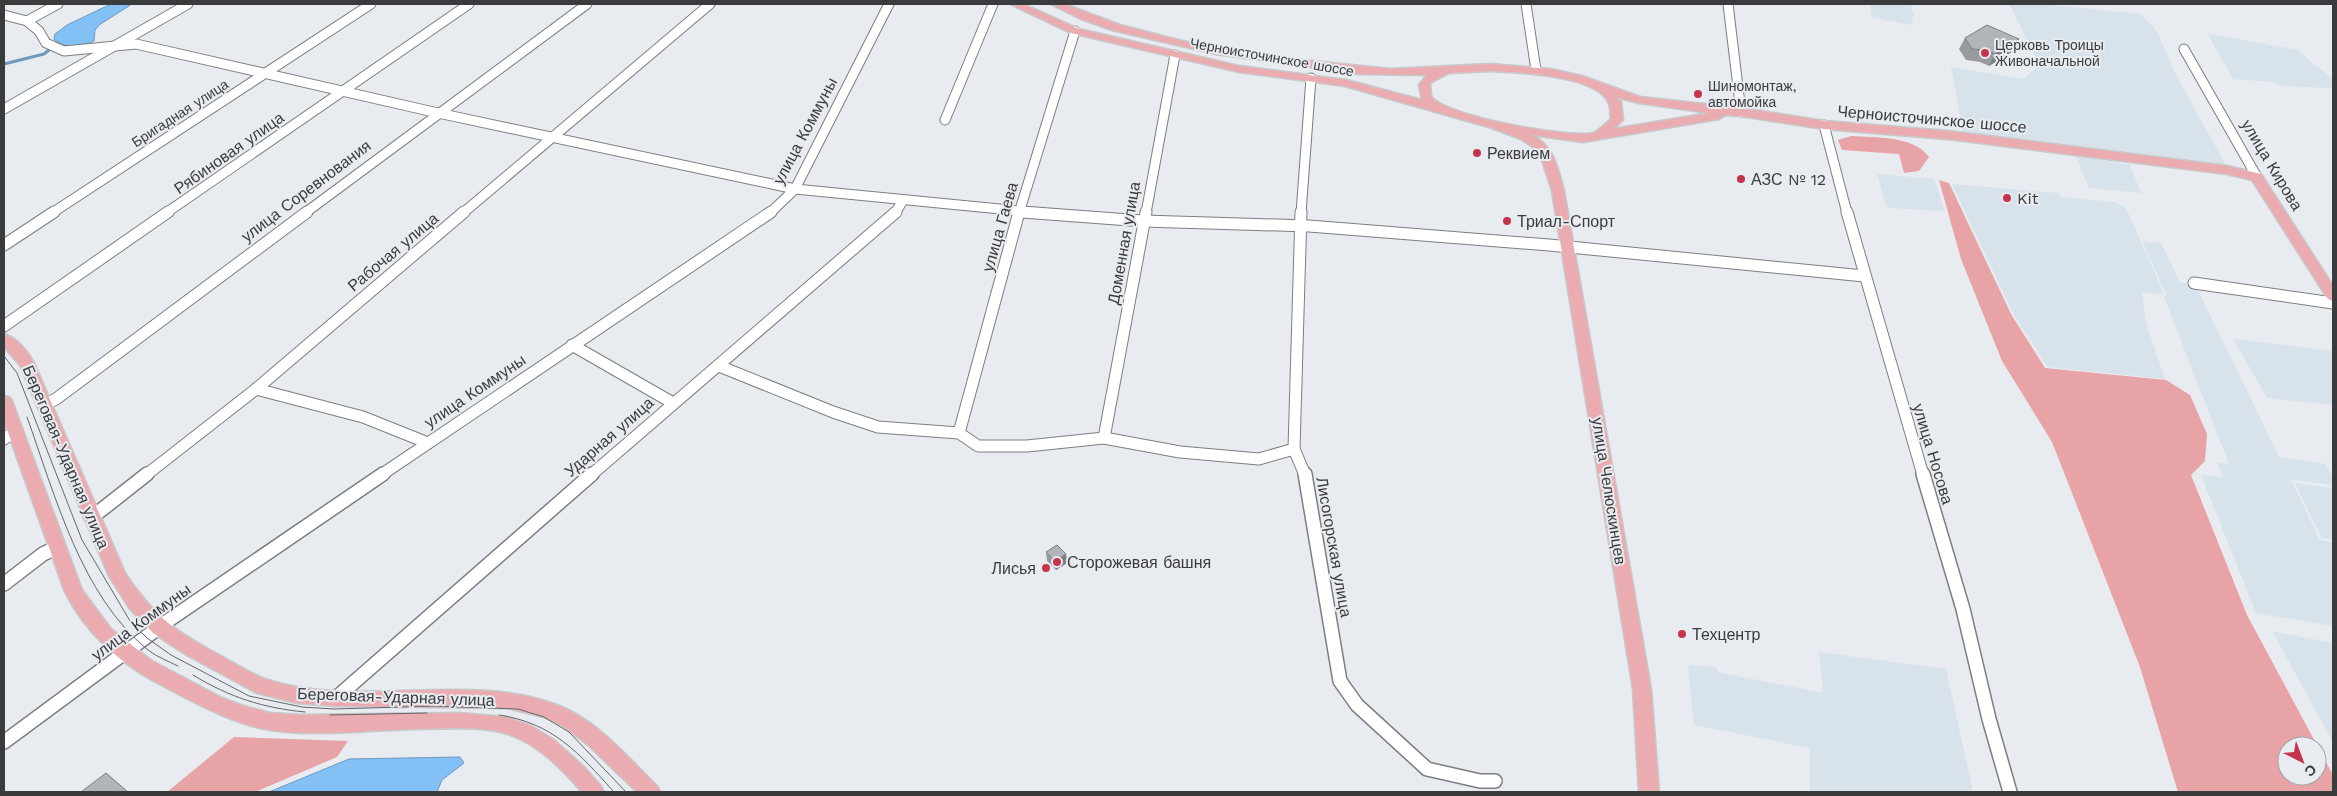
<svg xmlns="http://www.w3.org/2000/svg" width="2337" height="796" viewBox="0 0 2337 796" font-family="'Work Sans',sans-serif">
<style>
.built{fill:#d8e2eb}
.green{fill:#e7a3a6;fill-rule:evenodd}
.water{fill:#83c0f6;stroke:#6d98be}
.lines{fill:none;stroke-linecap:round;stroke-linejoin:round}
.stream{stroke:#6d98be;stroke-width:3}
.minor-far2-casing{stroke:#7b7e82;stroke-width:11}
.minor-far1-casing{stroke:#7b7e82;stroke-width:13}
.minor-casing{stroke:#7b7e82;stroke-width:16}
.major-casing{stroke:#c8c8c9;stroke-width:3}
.minor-far2{stroke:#fff;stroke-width:9}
.minor-far1{stroke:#fff;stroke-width:11}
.minor{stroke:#fff;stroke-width:13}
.major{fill:#ebacb1;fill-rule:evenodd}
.tram{stroke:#656669;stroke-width:1}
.wall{fill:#989b9e}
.shaded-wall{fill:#7c7e81}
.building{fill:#b1b4b8;stroke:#7c7e81}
.poi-dot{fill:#c5344c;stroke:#e8ecf0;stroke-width:2}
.labels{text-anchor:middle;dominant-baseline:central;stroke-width:4;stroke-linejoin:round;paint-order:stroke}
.far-poi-label{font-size:14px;fill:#3a3b3d;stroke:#e8ecf0;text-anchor:start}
.far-street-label{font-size:14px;fill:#3a3b3d;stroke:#e8ecf0}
.street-label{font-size:16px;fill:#3a3b3d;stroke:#e8ecf0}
.poi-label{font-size:16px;fill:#3a3b3d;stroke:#e8ecf0;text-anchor:start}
</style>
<rect width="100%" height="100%" fill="#e8ecf0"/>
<g class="built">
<polygon points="1871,4 1912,4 1911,11 1914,12 1911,25 1871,17"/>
<polygon points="2009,4 2040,4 2141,14 2157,32 2177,77 2227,167 1963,131 1951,67 2023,79 2049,58 2035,56"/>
<polygon points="2207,33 2297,50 2333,79 2333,88 2282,86 2273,82 2233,79"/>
<polygon points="2075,155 2130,165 2141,193 2089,188"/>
<polygon points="1877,174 1934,179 1945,211 1887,208"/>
<polygon points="1952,184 2059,193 2061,197 2115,202 2126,208 2164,294 2142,293 2146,323 2165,379 2048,367 2014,315"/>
<polygon points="2142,241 2161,243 2180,282 2196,286 2279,457 2326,464 2333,479 2333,485 2291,480 2320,540 2333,542 2333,626 2256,613 2201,475 2223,477 2217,462 2229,464 2164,297 2166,294"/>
<polygon points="2233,339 2333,351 2333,405 2267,398"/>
<polygon points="2295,483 2333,488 2333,540 2322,538"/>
<polygon points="2272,631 2333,643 2333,742"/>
<polygon points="1819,652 1946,669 1973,792 1810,792 1810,748 1694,725 1688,665 1716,667 1718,672 1823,693"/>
</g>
<g class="green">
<path d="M 1851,136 C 1875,138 1913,135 1929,157 L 1919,171 L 1904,173 L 1899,154 L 1842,150 L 1838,140 Z"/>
<path d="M 1939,180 L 1949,183 L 2011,314 L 2045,368 L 2166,380 L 2190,395 L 2207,434 L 2205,461 L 2191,475 L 2247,615 L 2333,775 L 2333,792 L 2178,792 L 2140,667 L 2052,442 L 2002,361 L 1961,259 ZM 2287,746 L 2317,746 L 2317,776 L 2287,776 Z"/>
<polygon points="234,737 348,741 337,757 255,792 167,792"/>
</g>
<g class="water">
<path d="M 111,4 L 132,4 L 99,25 L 95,30 L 94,41 C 83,47 63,49 54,39 L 55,34 L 67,25 Z"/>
<polygon points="460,757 464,763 442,780 437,792 269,792 349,759"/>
</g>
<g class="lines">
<polyline class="stream" points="4,64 44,54 49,50"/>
<g class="minor-far2-casing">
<g id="minor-far2">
<polyline points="1526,4 1536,70"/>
<polyline points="1728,4 1741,112"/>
<polyline points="4,15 27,21 39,31 46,43 64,51 136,44 438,113 795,189 1040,213"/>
<polyline points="27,21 58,4"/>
<polyline points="2184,49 2257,177"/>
<polyline points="4,109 188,4"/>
<polyline points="945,120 993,4"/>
<polyline points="1824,125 1847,213"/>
<polyline points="52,213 371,4"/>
<polyline points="166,213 469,4"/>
<polyline points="305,213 587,4"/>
<polyline points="463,213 710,4"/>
<polyline points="770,213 795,189 889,4"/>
<polyline points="895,213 902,202"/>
<polyline points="1019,213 1075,31"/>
<polyline points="1146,213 1175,55"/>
<polyline points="1301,213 1311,78"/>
</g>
</g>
<g class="minor-far1-casing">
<g id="minor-far1">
<polyline points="1022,212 1143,221 1309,226 1549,245 1864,276"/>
<polyline points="1301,212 1294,449 1305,475"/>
<polyline points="1847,212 1923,475"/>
<polyline points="4,245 54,212"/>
<polyline points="2194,283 2333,303"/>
<polyline points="4,326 168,212"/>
<polyline points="572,345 673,403"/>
<polyline points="719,366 833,412 878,427 959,433 978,446 1027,446 1104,438 1180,452 1259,459 1294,449"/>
<polyline points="256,389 363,417 428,443"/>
<polyline points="46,404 56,399 307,212"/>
<polyline points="959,433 1019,212"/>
<polyline points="1104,438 1146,212"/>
<polyline points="4,439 15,431"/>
<polyline points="146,475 256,389 464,212"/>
<polyline points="381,475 771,212"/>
<polyline points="591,475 896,212"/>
</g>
</g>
<g class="minor-casing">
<g id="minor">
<polyline points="1305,474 1340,681 1357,705 1427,769 1480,781 1495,781"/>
<polyline points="1923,474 1963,609 1989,719 2010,792"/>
<polyline points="90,515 100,511 147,474"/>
<polyline points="4,584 43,554 58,547"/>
<polyline points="336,698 592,474"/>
<polyline points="4,742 169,620 383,474"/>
</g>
</g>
<g class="major-casing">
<g id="major">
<path d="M 1010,4 L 1023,4 L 1079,29 L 1239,66 L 1346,80 L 1422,100 L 1419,85 L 1427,75 L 1360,74 L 1216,54 L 1112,30 L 1081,19 L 1051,4 L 1064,4 L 1120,25 L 1182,41 L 1282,58 L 1391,69 L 1490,64 L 1550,69 L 1582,76 L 1640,97 L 1741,108 L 1824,121 L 1948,131 L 2227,166 L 2261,174 L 2333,286 L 2333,301 L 2328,299 L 2252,180 L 2227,174 L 1948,139 L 1824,129 L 1741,116 L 1725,115 L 1719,119 L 1583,142 L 1532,135 C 1554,146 1558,169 1564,191 L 1651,689 L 1659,792 L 1639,792 L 1633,689 L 1552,191 L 1543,163 L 1536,149 L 1521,139 L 1492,128 L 1345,86 L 1239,72 L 1071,33 ZM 1490,71 C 1516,72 1599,75 1609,104 C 1611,108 1610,114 1611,119 C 1606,123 1599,131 1593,133 C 1570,139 1443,116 1431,96 L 1430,83 L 1449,73 ZM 1616,97 L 1639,103 L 1710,113 L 1613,129 L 1623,120 L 1621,102 Z"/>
<path d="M 4,334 C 17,338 28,352 34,363 L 125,573 C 152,614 174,631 217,654 C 233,662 251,675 268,680 C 357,709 469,671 557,705 C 597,720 627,757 657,786 L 660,792 L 637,792 L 587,744 L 563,726 L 544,717 L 507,708 L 336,706 L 297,703 L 257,693 L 185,654 L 153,633 L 130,609 L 109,576 L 20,365 L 4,347 Z"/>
<path d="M 4,396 L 9,397 L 12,401 L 82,590 L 111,629 L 152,661 L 222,698 L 243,706 L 270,713 L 302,715 L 459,713 L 506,717 L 531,726 L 554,740 L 583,766 L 601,786 L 604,792 L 582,792 C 562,769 538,744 508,734 C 480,725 443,729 414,729 C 367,730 316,737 270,730 C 233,724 198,704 165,687 C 123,666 87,635 65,592 L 4,421 Z"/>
</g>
</g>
<use href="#minor-far2" class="minor-far2"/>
<use href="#minor-far1" class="minor-far1"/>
<use href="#minor" class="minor"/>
<use href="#major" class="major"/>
<g class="tram">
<polyline points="4,356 17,373 82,540 130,621 147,638 171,655 249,696 302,707 334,709 434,706 518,709 544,717 569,732 626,792"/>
<path d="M 27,417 C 55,495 81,596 148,650 C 157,657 168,661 178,666"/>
<path d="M 193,675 C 229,697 263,708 305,712"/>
<polyline points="330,715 427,713"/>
<path d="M 499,715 C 553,723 579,753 614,792"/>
</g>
</g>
<g class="wall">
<polygon points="1965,38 2019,39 2013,51 1989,66 1980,62 1966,60 1959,49"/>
<polygon points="1046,552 1066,554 1067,563 1056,570 1047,561"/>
</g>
<g class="shaded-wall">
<polygon points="2019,39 2013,51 1989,66 1995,54"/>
<polygon points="1066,554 1067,563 1056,570 1055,561"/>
</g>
<g class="building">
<polygon points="1987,25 2019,39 1995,54 1986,50 1972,49 1965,38"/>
<polygon points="1057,545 1066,554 1055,561 1046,552"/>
<polygon points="106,773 128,792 81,792"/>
</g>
<g class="poi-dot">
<circle cx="1985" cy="53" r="5"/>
<circle cx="1698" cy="94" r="5"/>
<circle cx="1477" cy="153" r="5"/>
<circle cx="1741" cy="179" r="5"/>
<circle cx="2007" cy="198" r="5"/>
<circle cx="1507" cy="221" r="5"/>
<circle cx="1057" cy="562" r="5"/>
<circle cx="1046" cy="568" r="5"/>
<circle cx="1682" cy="634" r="5"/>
</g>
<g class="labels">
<g class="far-poi-label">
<text x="1995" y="45">Церковь Троицы<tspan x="1995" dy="16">Живоначальной</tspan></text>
<text x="1708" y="86">Шиномонтаж,<tspan x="1708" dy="16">автомойка</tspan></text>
</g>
<g class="far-street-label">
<text transform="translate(1272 57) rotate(10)">Черноисточинское шоссе</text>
<text transform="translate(180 113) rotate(-33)">Бригадная улица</text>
</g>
<g class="street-label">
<text transform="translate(1932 119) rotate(5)">Черноисточинское шоссе</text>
<text transform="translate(805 131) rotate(-62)">улица Коммуны</text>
<text transform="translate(229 153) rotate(-35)">Рябиновая улица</text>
<text transform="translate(2272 165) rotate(59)">улица Кирова</text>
<text transform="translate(306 191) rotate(-37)">улица Соревнования</text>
<text transform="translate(1000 227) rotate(-74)">улица Гаева</text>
<text transform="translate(1124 243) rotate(-80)">Доменная улица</text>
<text transform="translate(393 252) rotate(-40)">Рабочая улица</text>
<text transform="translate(475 391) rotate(-34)">улица Коммуны</text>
<text transform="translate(609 437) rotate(-41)">Ударная улица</text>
<text transform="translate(1933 454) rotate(73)">улица Носова</text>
<text transform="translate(66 457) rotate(67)">Береговая-Ударная улица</text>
<text transform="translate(1609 491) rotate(81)">улица Челюскинцев</text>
<text transform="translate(1334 547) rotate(80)">Лисогорская улица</text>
<text transform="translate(141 622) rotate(-36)">улица Коммуны</text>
<text transform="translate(396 697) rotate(2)">Береговая-Ударная улица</text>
</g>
<g class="poi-label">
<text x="1487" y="153">Реквием</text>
<text x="1751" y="179">АЗС № 12</text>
<text x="2017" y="198">Kit</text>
<text x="1517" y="221">Триал-Спорт</text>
<text x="1067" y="562">Сторожевая башня</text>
<text x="1036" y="568" text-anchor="end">Лисья</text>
<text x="1692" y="634">Техцентр</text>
</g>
</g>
<rect width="2337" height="796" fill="none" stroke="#3a3b3d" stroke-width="10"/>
<g transform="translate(2302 761) rotate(138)"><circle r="24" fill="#e8ecf0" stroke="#a2a5a8"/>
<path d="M0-4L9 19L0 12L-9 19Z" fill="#c5344c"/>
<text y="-8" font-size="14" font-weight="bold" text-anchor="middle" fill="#3a3b3d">С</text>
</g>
</svg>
